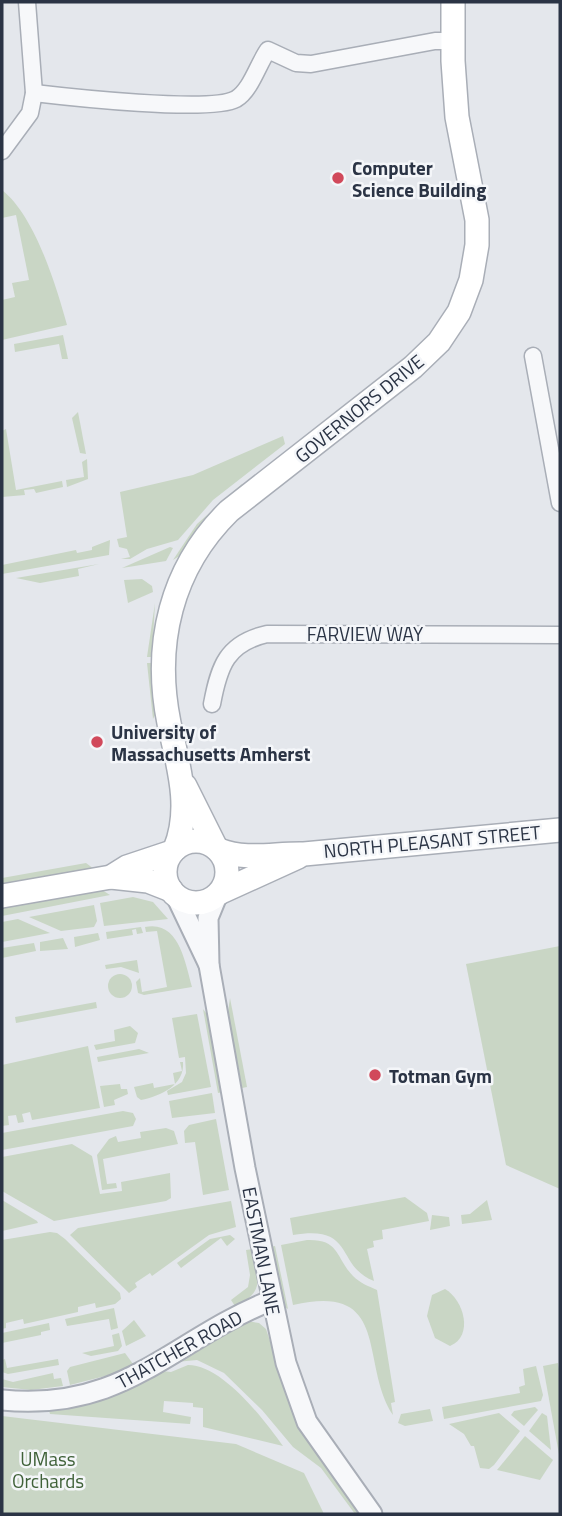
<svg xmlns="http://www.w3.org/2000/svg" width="562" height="1516" viewBox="0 0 562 1516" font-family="'Titillium Web',sans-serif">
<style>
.green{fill:#c9d6c5}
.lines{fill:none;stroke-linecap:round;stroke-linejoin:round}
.minor-casing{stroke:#a9aeb7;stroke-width:19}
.tertiary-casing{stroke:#a9aeb7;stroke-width:23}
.secondary-casing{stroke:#a9aeb7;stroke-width:26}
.minor{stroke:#f7f8fa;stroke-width:16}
.tertiary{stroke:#f7f8fa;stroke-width:19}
.secondary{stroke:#fff;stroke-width:23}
.poi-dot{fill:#d1495b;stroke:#f4f6f9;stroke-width:2.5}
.labels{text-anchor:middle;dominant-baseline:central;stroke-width:5;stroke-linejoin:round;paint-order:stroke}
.poi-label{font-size:19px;font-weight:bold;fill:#2b3445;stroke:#f4f6f9;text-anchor:start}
.street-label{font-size:19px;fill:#2b3445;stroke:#f4f6f9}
.park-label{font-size:19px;fill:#3f6138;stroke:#f4f6f9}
</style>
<rect width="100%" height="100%" fill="#e4e7ec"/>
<g class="green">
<path d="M 2,190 C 35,216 56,285 67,325 L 2,340 L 2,300 L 15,297 L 12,283 L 29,280 L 16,215 L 2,218 Z"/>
<polygon points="63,335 68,359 62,359 59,344 15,352 14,344"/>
<polygon points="78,412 86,454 80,453 72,418"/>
<polygon points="6,429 16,490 62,481 63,487 36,493 34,489 24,490 25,495 2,497 2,431"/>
<polygon points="283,436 285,444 213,500 178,540 147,549 130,559 121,559 130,557 127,549 119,547 117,539 127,537 120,492 193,475"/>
<polygon points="87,459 88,479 67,487 66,480 84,477 82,462"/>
<polygon points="242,484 245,488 181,555 173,560 197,524"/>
<polygon points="110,540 109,555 2,574 2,565 76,550 77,553 92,550 92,547"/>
<polygon points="170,547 173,548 166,561 122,568"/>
<polygon points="99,564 78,569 79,576 40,583 16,578"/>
<polygon points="142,579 152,586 153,592 128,603 124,580"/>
<polygon points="155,603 152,657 147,657"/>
<polygon points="147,663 152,663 156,713 153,719"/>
<polygon points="86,863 94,869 2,886 2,878"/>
<polygon points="102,890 110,895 2,916 2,907"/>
<polygon points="133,897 153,902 168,919 104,926 100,903"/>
<polygon points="94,905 97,921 94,927 61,931 29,917"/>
<polygon points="18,919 50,933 2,942 2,922"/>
<polygon points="141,927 143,933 137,934 136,929 132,930 133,935 107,939 106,932"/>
<path d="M 145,927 C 179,920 185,962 192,987 L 144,995 L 138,993 L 136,982 L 140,978 L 142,992 L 167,987 L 157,931 L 146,932 Z"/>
<polygon points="98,933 100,940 75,947 74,937"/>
<polygon points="63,938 68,949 40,951 40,942"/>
<polygon points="34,943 36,951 2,958 2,948"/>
<polygon points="560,946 560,1189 506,1165 466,964"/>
<polygon points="137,960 139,973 121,967 106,969 105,965"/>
<circle cx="120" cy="986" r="12"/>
<polygon points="230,998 247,1087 242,1088 228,1012"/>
<polygon points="96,1002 97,1008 16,1023 15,1017"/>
<polygon points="203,1009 209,1017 223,1092 218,1093"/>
<polygon points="197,1014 211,1087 168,1095 167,1091 182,1082 186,1073 185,1057 179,1058 172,1018"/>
<polygon points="130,1026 138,1033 135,1043 96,1050 94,1045 115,1041 114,1030"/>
<polygon points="88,1046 100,1108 32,1120 30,1112 22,1114 24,1122 18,1123 16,1115 8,1116 9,1125 2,1126 2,1065"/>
<polygon points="139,1049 149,1053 98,1062 97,1057"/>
<path d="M 180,1062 L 183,1062 C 185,1085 161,1096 141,1100 L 137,1097 L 134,1087 L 153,1083 L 154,1088 L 175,1084 L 173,1073 L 182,1071 Z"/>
<polygon points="120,1084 121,1089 127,1089 128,1094 114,1100 115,1105 104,1107 100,1086"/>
<polygon points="212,1093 215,1113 172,1118 169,1101"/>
<polygon points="123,1111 133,1113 136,1119 133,1126 2,1150 2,1133"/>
<polygon points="216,1119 229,1190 203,1195 195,1142 185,1143 184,1131 189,1125"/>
<polygon points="166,1128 174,1131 178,1144 103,1159 107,1184 116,1183 117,1188 102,1190 97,1155 109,1139 116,1136 118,1142 141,1138 140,1132"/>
<polygon points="72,1144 92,1156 100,1194 122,1191 121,1182 170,1173 171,1198 166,1201 54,1221 2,1191 2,1157"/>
<path d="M 405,1197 L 427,1213 L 429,1221 L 382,1230 L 383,1239 L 373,1241 L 374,1247 L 367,1249 L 374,1281 C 335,1266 356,1224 293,1235 L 290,1218 Z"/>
<polygon points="2,1200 37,1221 38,1223 2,1231"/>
<polygon points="487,1200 492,1220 462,1224 461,1215 470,1214"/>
<polygon points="231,1201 236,1227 209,1235 152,1276 150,1273 135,1283 137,1287 129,1293 70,1235 78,1228"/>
<polygon points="432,1215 449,1217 450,1226 430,1230"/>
<polygon points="50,1232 57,1233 65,1239 120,1293 121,1299 115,1304 96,1308 95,1303 78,1307 78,1312 24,1324 23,1319 6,1323 6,1328 2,1329 2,1240"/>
<polygon points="230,1235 235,1239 227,1246 221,1238 181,1268 177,1263 210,1239"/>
<path d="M 307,1240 C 340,1239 335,1257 353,1276 C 360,1283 368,1286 377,1290 L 395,1402 L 391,1403 L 393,1415 C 359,1363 392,1282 293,1305 L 281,1245 Z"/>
<polygon points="275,1246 288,1309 283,1306 270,1247"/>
<path d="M 253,1249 C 258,1276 266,1293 235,1306 L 231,1300 L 248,1287 L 250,1275 L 246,1250 Z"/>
<path d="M 445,1289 C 464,1300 474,1336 450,1346 L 435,1338 L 427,1316 L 432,1295 Z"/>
<polygon points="114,1308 118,1328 111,1330 109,1319 67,1326 65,1319"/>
<polygon points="134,1320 146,1336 126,1346 122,1331"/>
<polygon points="247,1321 259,1323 266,1329 296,1419 361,1514 355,1514 321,1468 293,1447 262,1410 224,1373 197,1360 176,1362"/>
<polygon points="49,1323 50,1330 41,1332 41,1335 2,1343 2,1333"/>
<polygon points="119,1333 122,1346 118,1351 91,1356 82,1353 114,1346 112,1335"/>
<polygon points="125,1353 133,1364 113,1374 70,1385 67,1371 70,1367"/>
<polygon points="5,1359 7,1368 58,1359 59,1365 8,1374 2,1372 2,1360"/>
<polygon points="558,1363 560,1376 560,1460 543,1366"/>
<path d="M 188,1365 C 223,1365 265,1421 283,1446 L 203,1427 L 203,1408 L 193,1407 L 193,1403 L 164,1401 L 163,1412 L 191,1417 L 190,1424 L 50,1414 L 49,1411 L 116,1394 L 162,1371 L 171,1372 Z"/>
<polygon points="536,1366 543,1395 541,1401 444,1419 442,1407 520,1393 519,1387 525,1385 523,1369"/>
<polygon points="53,1373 54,1379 61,1378 63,1386 31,1390 2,1387 2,1379 13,1382"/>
<polygon points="535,1407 538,1410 524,1426 511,1415 514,1411"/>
<polygon points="430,1409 433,1421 405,1426 398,1423 401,1414"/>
<polygon points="499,1413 520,1431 494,1465 489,1469 480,1468 474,1446 471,1446 464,1434 449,1424"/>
<polygon points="542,1413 547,1416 551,1450 529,1431"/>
<polygon points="2,1416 236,1444 304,1473 324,1514 2,1514"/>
<polygon points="525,1436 553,1460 540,1480 497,1470"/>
</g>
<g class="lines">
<g class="minor-casing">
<g id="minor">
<path d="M 34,93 C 68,97 211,113 236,99 C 251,90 258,64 268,50 L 296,63 L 311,64 L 435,41 L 453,41"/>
<polyline points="2,151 30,113 34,93 27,2"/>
<polyline points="533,356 560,503"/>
<path d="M 212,704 C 219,666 227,643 267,634 L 560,635"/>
</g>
</g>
<g class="tertiary-casing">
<g id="tertiary">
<polyline points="217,896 208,918 209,965 245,1168 286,1363 307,1422 372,1514"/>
<polyline points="177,898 209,965"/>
<path d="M 2,1400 C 125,1412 170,1341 272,1300"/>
</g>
</g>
<g class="secondary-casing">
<g id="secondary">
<polyline points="185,786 216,848"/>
<circle cx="196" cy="872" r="31"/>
<path d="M 175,849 C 192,808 178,765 169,723 C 153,644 171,568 229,511 L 413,367 L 439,342 L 459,312 L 471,280 L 477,245 L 477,220 L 457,117 L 453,61 L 453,2"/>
<path d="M 219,850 C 247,861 275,853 304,854 L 560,830"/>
<polyline points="111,877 148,881 171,890"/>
<polyline points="221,892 298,857"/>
<polyline points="2,896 111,877 127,867 172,852"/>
</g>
</g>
<use href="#minor" class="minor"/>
<use href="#tertiary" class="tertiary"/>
<use href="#secondary" class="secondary"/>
</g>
<g class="poi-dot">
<circle cx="338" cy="178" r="7"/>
<circle cx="97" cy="742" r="7"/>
<circle cx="375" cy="1075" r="7"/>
</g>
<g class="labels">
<g class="poi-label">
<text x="352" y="167">Computer<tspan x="352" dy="22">Science Building</tspan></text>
<text x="111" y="731">University of<tspan x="111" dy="22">Massachusetts Amherst</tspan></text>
<text x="389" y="1075">Totman Gym</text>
</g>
<g class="street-label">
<text transform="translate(359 408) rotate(-39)">GOVERNORS DRIVE</text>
<text x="365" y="633">FARVIEW WAY</text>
<text transform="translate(432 841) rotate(-5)">NORTH PLEASANT STREET</text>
<text transform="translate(262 1251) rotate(79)">EASTMAN LANE</text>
<text transform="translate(179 1349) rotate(-29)">THATCHER ROAD</text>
</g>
<g class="park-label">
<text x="48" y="1458">UMass<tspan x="48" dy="22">Orchards</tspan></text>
</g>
</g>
<rect width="562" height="1516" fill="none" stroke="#2b3445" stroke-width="7"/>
</svg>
